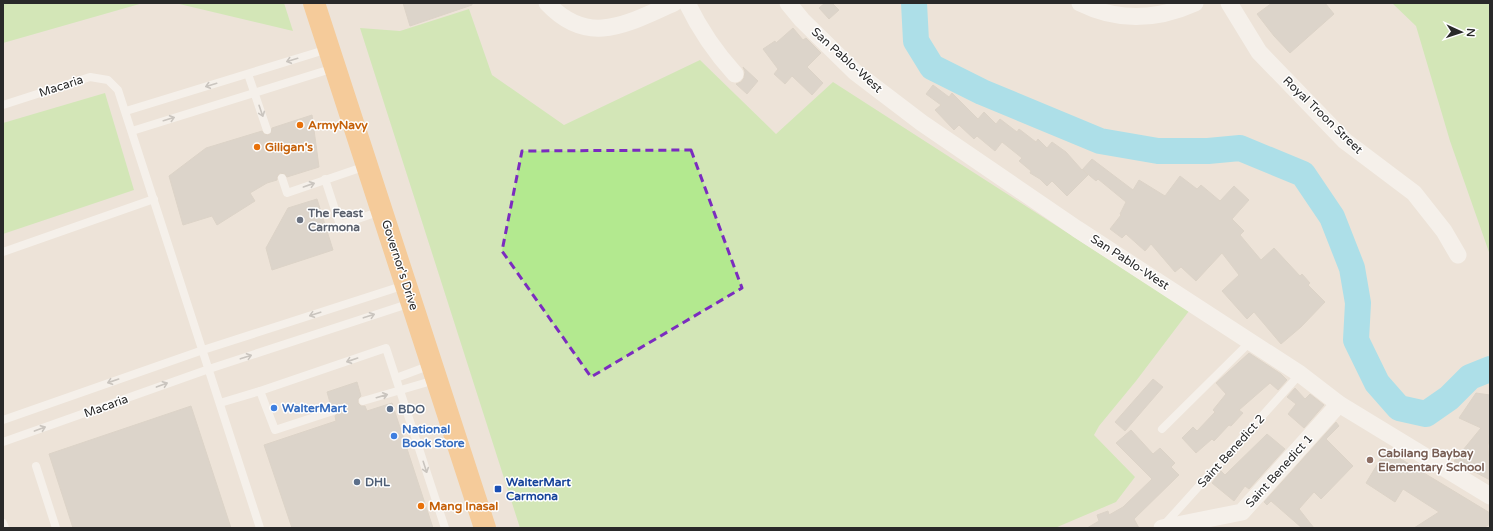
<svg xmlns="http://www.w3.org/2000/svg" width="1493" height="531" viewBox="0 0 1493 531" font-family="'Varela Round',sans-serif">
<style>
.green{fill:#b3e98f}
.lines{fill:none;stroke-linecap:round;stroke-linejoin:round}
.river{stroke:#60dafa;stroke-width:26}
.building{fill:#c8c0b8;stroke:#c8bfb2}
.service{stroke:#fff;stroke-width:8}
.minor{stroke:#fff;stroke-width:17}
.trunk{stroke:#feae4e;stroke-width:22}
.oneway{stroke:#9f9f9f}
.marked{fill:none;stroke:#7b2cbf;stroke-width:3;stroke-dasharray:8 5;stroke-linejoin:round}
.food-dot{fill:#e8710a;stroke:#fff;stroke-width:1.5}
.worship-dot{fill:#6b7280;stroke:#fff;stroke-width:1.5}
.shop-dot{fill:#3f7fe0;stroke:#fff;stroke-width:1.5}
.service-dot{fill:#5c6f8a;stroke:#fff;stroke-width:1.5}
.education-dot{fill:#8d6e63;stroke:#fff;stroke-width:1.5}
.transit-dot{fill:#1a4fb4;stroke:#fff;stroke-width:1.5}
.labels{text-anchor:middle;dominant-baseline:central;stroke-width:3;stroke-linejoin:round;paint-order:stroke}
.street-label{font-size:12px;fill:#292929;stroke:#fff}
.food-label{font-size:12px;font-weight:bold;fill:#c56008;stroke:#fff;text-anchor:start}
.worship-label{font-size:12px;font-weight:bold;fill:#5b616d;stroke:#fff;text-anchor:start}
.shop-label{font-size:12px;font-weight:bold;fill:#366cbe;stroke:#fff;text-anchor:start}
.service-label{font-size:12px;font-weight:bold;fill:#4e5e75;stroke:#fff;text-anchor:start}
.education-label{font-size:12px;font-weight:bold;fill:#785e54;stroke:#fff;text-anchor:start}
.transit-label{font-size:12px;font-weight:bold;fill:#164399;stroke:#fff;text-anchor:start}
</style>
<rect width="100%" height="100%" fill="#ede3d8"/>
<g class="green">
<polygon points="3,3 143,3 3,43"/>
<polygon points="175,3 284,3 293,31"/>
<polygon points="1392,3 1490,3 1490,255 1450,141 1416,26"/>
<polygon points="469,9 492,75 564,125 700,60 776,134 833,82 1189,311 1136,381 1099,426 1094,435 1135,477 1116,502 1055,528 520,528 360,28 400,31"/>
<polygon points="105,93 134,190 3,234 3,123"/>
</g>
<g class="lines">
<polyline class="river" points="914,3 916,41 932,67 982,92 1100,141 1158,151 1208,151 1240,148 1303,174 1332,217 1352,268 1358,303 1356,340 1377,383 1399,408 1426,414 1449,398 1470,377 1490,369"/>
</g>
<g class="building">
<polygon points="403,3 472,3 472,5 410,26"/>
<polygon points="825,3 832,3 839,10 829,19 819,8"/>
<polygon points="1272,3 1325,3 1334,14 1290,53 1274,36 1257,14"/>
<polygon points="793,28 803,40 806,38 821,53 807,67 823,83 812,95 792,76 785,84 774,74 778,69 763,49 775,41 776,43"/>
<polygon points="743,67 758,81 747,94 736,84 741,82 744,78 745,72"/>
<polygon points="933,85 949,97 952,93 978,119 984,112 996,124 1000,119 1017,132 1019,129 1036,142 1038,139 1047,148 1052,142 1066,152 1082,170 1092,159 1133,190 1139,180 1165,196 1180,176 1197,189 1201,185 1220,201 1234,186 1249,200 1232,219 1244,231 1240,235 1261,260 1274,248 1300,276 1302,274 1310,283 1308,285 1325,302 1301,327 1281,344 1254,312 1247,319 1222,291 1239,275 1222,253 1196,281 1181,267 1175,272 1151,244 1145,251 1126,234 1122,238 1110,229 1121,215 1120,214 1126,202 1098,179 1096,181 1083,170 1088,175 1067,196 1052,181 1047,186 1040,179 1030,173 1031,171 1019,161 1022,158 1002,142 995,151 977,136 974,139 959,125 954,130 935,110 941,105 926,94"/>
<polygon points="312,115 319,167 287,177 285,174 280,173 277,177 277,180 267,183 250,193 255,201 217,225 212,216 183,225 169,176 206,148 262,131 264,134 268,135 271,133 272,128"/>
<polygon points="317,199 333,250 272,270 266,248 288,208"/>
<polygon points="1249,353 1281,374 1287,380 1278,390 1270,383 1239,410 1243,413 1231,426 1229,425 1214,441 1212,439 1196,453 1182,438 1193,427 1197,431 1215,412 1213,410 1226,394 1216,383"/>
<polygon points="1153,379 1163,387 1125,431 1115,422"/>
<polygon points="357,382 361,396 358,399 358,403 361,406 365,406 367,411 392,403 433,528 292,528 264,445 336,421 335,416 338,412 338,409 331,406 327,392"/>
<polygon points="1295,388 1305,399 1310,394 1324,405 1304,428 1288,414 1296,404 1287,397"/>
<polygon points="1476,393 1490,395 1490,432 1488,446 1490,480 1454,461 1481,428 1459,418"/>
<polygon points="191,406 231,528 73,528 49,454"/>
<polygon points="1336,422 1339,426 1326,439 1353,466 1321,499 1314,492 1299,509 1314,528 1302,528 1271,501 1267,505 1264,502"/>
<polygon points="1131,430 1153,454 1160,448 1175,463 1171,467 1179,475 1134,519 1139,528 1087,528 1099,521 1097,515 1108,511 1109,515 1123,507 1152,479 1116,443"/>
<polygon points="1267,434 1285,449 1249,489 1245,486 1234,501 1212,483 1221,471 1225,475"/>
<polygon points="1386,450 1490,513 1490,524 1483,528 1414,528 1439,512 1403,489 1395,502 1366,483"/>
</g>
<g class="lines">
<g class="service">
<polyline points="248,74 267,130"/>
<polyline points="3,105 90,77 108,80 118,90 260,528"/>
<polyline points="126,111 328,49"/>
<polyline points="132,131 334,68"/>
<polyline points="282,178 287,193 366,166"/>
<polyline points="325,179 340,225 381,211"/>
<polyline points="3,252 154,199"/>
<polyline points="396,378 431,365"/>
<polyline points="363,401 435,380"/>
<polyline points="220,403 260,391"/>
<polyline points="333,411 275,430 260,391 386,348 445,528"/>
<polyline points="3,420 203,350 405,285"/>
<polyline points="1162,429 1250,342"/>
<polyline points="3,442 209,369 411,303"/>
<polyline points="36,466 56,528"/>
<polyline points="3,523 5,528"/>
<polyline points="1164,525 1300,374"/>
</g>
<g class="minor">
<path d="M 547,3 C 589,48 628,23 674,3"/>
<path d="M 687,3 C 700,30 715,52 735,74"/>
<polyline points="788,3 802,20 855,72 922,123 1077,229 1300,374 1339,404 1490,496"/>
<path d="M 1080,3 C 1118,22 1157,20 1195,3"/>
<polyline points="1229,3 1259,52 1345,141 1414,193 1444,231 1458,255"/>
<polyline points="1162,528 1242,512 1339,404"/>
</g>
<polyline class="trunk" points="314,3 485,528"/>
</g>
<defs><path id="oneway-shaft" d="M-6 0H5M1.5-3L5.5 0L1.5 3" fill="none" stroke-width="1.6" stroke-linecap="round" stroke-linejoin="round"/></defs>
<g class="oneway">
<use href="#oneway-shaft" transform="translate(292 60) rotate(163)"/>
<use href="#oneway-shaft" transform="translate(211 85) rotate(163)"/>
<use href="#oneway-shaft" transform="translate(261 111) rotate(71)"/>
<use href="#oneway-shaft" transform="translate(169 119) rotate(-17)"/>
<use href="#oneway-shaft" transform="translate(309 185) rotate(-19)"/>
<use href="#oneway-shaft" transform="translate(315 314) rotate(162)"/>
<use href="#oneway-shaft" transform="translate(369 316) rotate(-18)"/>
<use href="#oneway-shaft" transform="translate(246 357) rotate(-18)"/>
<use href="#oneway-shaft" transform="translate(352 360) rotate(161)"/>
<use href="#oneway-shaft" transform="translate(113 381) rotate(161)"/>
<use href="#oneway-shaft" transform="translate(162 385) rotate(-20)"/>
<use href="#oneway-shaft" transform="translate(382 396) rotate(-16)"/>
<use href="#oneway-shaft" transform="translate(40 429) rotate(-20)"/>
<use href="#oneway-shaft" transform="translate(425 467) rotate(72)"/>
</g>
<path d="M0 0H1493V531H0ZM 691,150 L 742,288 L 591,377 L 502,251 L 522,151 Z" fill="#ede3d8" fill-opacity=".55" fill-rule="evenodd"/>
<path class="marked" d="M 691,150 L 742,288 L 591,377 L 502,251 L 522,151 Z"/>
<g class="food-dot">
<circle cx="300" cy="125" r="4"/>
<circle cx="257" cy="147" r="4"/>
<circle cx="421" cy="506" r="4"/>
</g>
<circle class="worship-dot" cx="300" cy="220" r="4"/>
<g class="shop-dot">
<circle cx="274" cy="408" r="4"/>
<circle cx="394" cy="436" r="4"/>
</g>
<g class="service-dot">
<circle cx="390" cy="409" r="4"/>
<circle cx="357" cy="482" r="4"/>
</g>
<circle class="education-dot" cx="1370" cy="460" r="4"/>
<rect class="transit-dot" x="494" y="485" width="8" height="8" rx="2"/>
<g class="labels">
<g class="street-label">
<text transform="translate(847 60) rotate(42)">San Pablo-West</text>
<text transform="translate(61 86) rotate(-18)">Macaria</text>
<text transform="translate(1323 115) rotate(44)">Royal Troon Street</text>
<text transform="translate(1130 262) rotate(33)">San Pablo-West</text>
<text transform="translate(400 265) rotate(72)">Governor's Drive</text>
<text transform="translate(106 406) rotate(-20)">Macaria</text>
<text transform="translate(1231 451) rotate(-48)">Saint Benedict 2</text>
<text transform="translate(1279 471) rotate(-48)">Saint Benedict 1</text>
</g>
<g class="food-label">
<text x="308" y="125">ArmyNavy</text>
<text x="265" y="147">Giligan's</text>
<text x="429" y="506">Mang Inasal</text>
</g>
<g class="worship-label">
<text x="308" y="213">The Feast<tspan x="308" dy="14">Carmona</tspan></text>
</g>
<g class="shop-label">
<text x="282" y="408">WalterMart</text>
<text x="402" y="429">National<tspan x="402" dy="14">Book Store</tspan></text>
</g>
<g class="service-label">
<text x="398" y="409">BDO</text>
<text x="365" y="482">DHL</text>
</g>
<g class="education-label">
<text x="1378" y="453">Cabilang Baybay<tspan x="1378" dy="14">Elementary School</tspan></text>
</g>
<g class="transit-label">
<text x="506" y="482">WalterMart<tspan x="506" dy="14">Carmona</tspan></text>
</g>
</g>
<rect width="1493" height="531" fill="none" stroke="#292929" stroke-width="8"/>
<g transform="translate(1461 32) rotate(93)" stroke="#ffffff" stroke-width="3" paint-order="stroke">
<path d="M0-3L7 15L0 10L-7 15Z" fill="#292929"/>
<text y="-6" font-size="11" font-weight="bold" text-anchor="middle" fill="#292929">N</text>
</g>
</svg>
